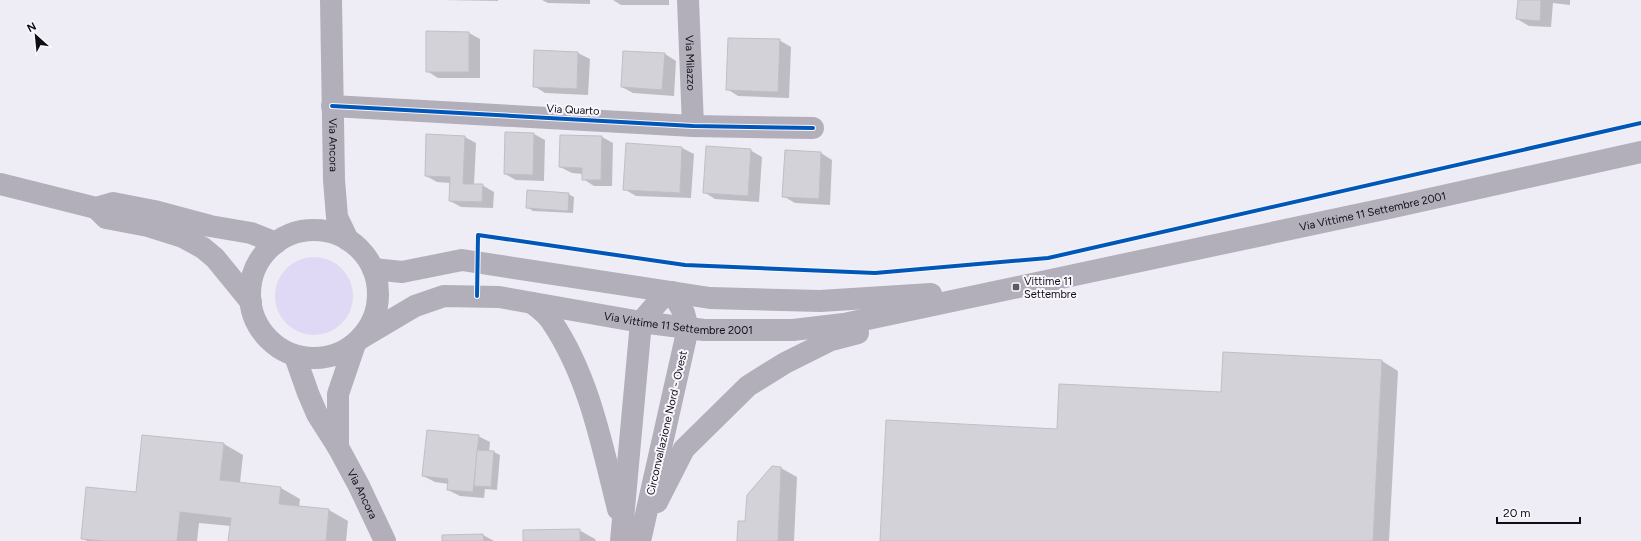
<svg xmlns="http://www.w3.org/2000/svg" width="1641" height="541" viewBox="0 0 1641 541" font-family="Figtree,sans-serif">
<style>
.green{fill:#e0d9f5}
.shadow{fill:#0003}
.building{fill:#d3d2d8;stroke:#c0bfc5}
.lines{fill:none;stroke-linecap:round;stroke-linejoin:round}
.street{stroke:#b2afba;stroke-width:22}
.secondary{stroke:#b2aeba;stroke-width:22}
.cycleway-casing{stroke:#f9f7fd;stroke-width:6}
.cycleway{stroke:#0057b8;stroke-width:4}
.poi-dot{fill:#5d5c62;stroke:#f9f7fd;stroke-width:1.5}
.labels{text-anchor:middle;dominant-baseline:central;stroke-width:4;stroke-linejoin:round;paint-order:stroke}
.street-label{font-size:11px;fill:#0f0e13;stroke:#f9f7fd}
.poi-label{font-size:11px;fill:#0f0e13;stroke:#f9f7fd;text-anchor:start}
</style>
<rect width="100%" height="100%" fill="#eeecf4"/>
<circle class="green" cx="314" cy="296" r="39"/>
<g class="shadow">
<polygon points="443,0 498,0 498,1"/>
<polygon points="542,0 590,0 590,4 548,3"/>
<polygon points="613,0 669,0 669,5 621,5"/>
<polygon points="1519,0 1570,0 1570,5 1553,3 1551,27 1529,26 1517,19"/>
<polygon points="469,33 480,39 480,78 438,78 427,71"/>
<polygon points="779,40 791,47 789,98 738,96 727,89"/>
<polygon points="535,51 578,53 590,59 588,95 545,93 534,86"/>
<polygon points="665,54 676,61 674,96 633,93 622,87"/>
<polygon points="534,134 545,140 544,181 516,180 505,174"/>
<polygon points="465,137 476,143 474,185 482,185 494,192 493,208 461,207 450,201 450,183 437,182 426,176"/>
<polygon points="602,137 613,143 612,186 594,186 583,179 583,174 572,173 560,167"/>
<polygon points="627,144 682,148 694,154 691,198 636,196 624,189"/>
<polygon points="750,150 762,157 759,202 715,199 704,192"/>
<polygon points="821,153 832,160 830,205 795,203 783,196"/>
<polygon points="568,194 574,197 573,213 533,211 527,207"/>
<polygon points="1382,361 1398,371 1389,541 881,541 1058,430 1222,393"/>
<polygon points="478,436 490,442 489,452 494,452 500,455 497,490 485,489 484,498 460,496 448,490 449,484 435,482 423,476"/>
<polygon points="224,444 243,455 240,483 281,488 300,499 299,507 329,510 348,521 346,541 229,541 231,526 199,523 197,541 87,541 82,538 137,493"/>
<polygon points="773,467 781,468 797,477 794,541 738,541"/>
<polygon points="579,530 595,539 596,541 524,541"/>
<polygon points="483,535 494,541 443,541 443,536"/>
</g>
<g class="building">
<polygon points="1518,0 1541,0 1540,21 1516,19"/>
<polygon points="426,31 469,32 469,72 426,72"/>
<polygon points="728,38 780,39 778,92 726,90"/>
<polygon points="534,50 578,52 577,89 533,87"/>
<polygon points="623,51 665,53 662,90 621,87"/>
<polygon points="505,132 534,133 533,175 504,174"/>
<polygon points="426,134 465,136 463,184 483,184 482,202 449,201 450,177 425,176"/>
<polygon points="560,135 602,136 601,180 582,180 582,168 559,167"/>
<polygon points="626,143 682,147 680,193 623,190"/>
<polygon points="706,146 751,149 748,196 703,193"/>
<polygon points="785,150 821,152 819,199 782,197"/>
<polygon points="527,190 569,193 568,211 526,208"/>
<polygon points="1223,352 1382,360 1373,541 880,541 886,420 1057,429 1059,384 1221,392"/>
<polygon points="427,430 479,435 473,492 447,490 448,479 422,476"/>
<polygon points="142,435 224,443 220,480 281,487 279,504 329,509 326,541 228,541 231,518 180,512 177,541 105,541 81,539 86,487 136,492"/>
<polygon points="477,450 494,451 491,487 474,486"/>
<polygon points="772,466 781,467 778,541 737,541 738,521 745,521 747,495"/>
<polygon points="580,529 580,541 523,541 523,530"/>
<polygon points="483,534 484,541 442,541 442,535"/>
</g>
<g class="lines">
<g class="street">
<path id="s1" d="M 331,0 L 334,180 L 337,217 L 348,240"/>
<path id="s2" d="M 688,0 L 693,126"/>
<polyline points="332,106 693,126 813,128"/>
<path id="s3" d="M 295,356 L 308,393 L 317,414 L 338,447 L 359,486 L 385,541"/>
<polyline points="338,447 338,394 355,344"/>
</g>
<g class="secondary">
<polyline points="0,184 96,208 113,203 154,211 210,226 251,233 276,243"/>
<polyline points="96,208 106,218 148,226 183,237 203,248 215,258 251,302"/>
<circle cx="314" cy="294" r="64"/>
<polyline points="373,269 402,272 462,260 710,298 820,301 931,294"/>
<path d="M 532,303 C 539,308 547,314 552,322 C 589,377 602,445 618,509"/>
<path id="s4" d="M 361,338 L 415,306 L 444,296 L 499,297 L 641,322 L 704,330 L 793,330 L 844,324 L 1389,208 L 1641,152"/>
<polyline points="657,502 684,449 748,386 785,363 831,340 858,333"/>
<polyline points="621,541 641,322 659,301 672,292 684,313 688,328 640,541"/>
</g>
<g class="cycleway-casing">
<g id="cycleway">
<polyline points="332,106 693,126 813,128"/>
<polyline points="477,296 478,235 685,265 875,273 1048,258 1641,123"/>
</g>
</g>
<use href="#cycleway" class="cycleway"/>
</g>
<rect class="poi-dot" x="1012" y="283" width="8" height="8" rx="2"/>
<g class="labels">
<g class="street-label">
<text stroke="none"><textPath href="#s2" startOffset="63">Via Milazzo</textPath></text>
<text transform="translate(573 110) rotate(3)">Via Quarto</text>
<text stroke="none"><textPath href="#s1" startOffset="145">Via Ancora</textPath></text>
<text stroke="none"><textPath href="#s4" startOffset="1037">Via Vittime 11 Settembre 2001</textPath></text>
<text stroke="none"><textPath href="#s4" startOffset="330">Via Vittime 11 Settembre 2001</textPath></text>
<text transform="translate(667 423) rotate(-77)">Circonvallazione Nord - Ovest</text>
<text stroke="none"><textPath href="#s3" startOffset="154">Via Ancora</textPath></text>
</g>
<g class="poi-label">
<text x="1024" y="281">Vittime 11<tspan x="1024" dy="13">Settembre</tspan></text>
</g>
</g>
<g transform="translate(36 36) rotate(333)" stroke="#f9f7fd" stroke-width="3" paint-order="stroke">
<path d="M0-3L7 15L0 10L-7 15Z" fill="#0f0e13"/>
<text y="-6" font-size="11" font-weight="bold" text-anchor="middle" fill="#0f0e13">N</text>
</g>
<path d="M1497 517v6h83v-6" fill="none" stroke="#0f0e13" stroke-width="2"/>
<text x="1503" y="517" font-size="12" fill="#0f0e13" stroke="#f9f7fd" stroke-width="3" paint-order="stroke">20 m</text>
</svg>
